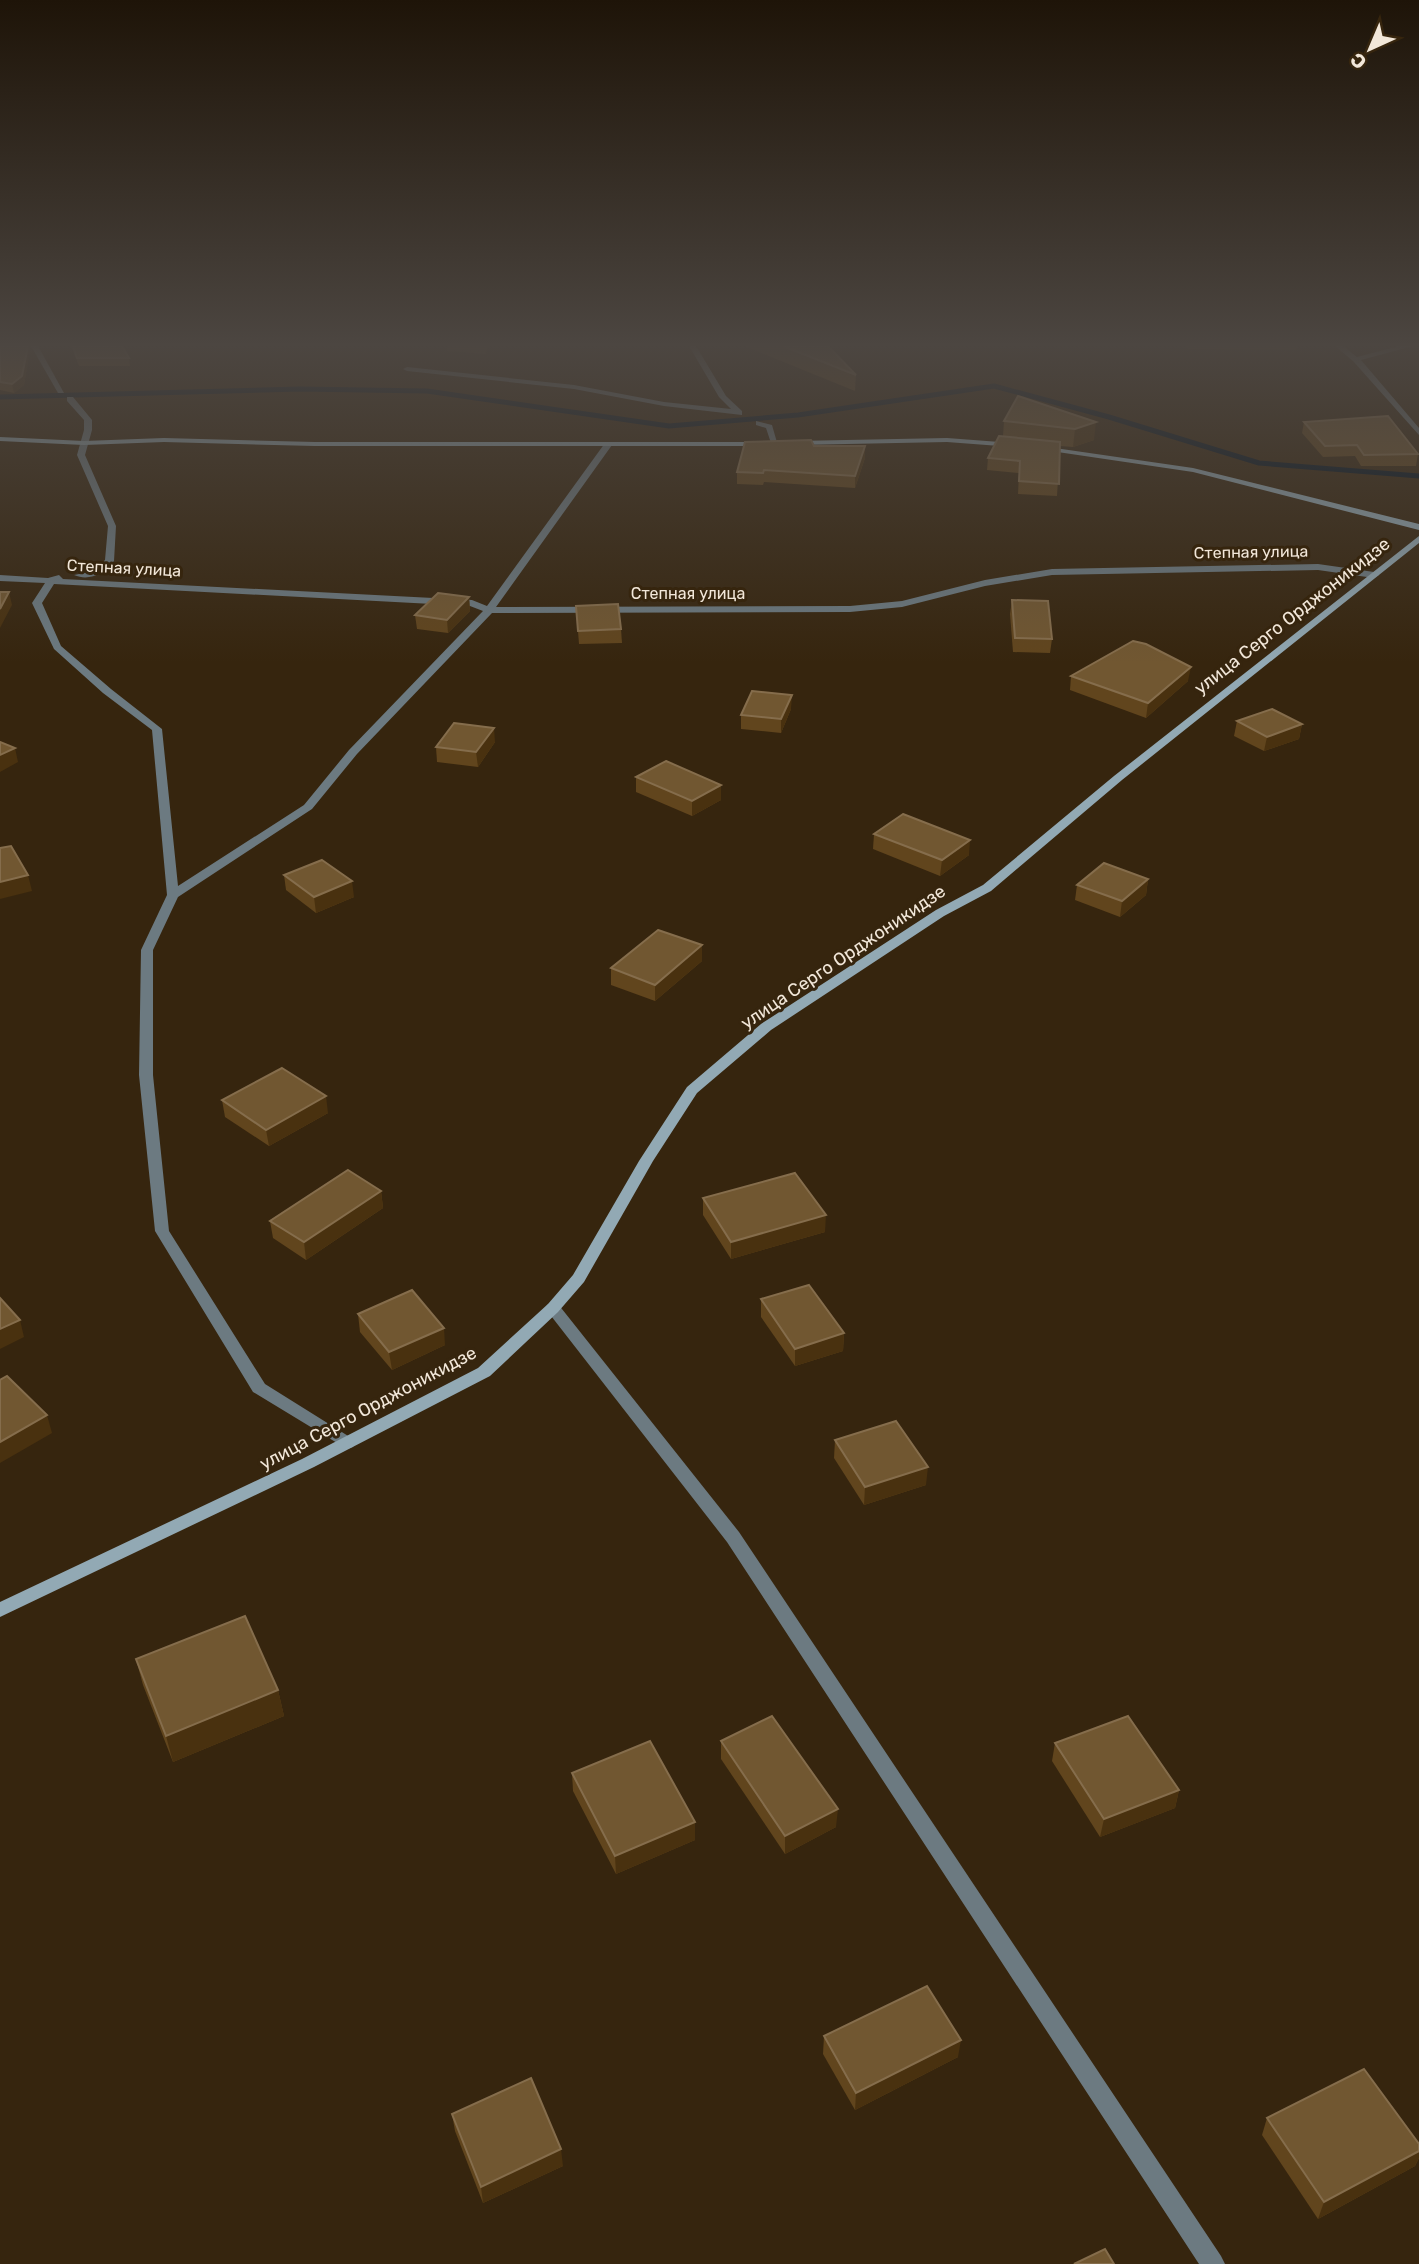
<svg xmlns="http://www.w3.org/2000/svg" width="1419" height="2264" viewBox="0 0 1419 2264" font-family="Rubik,sans-serif">
<style>
.lines{fill:none;stroke-linecap:round;stroke-linejoin:round}
.stream{stroke:#001120;stroke-width:5}
.street{fill:#6c7a81;fill-rule:evenodd}
.secondary{fill:#92a9b4;fill-rule:evenodd}
.wall{fill:#61451d}
.shaded-wall{fill:#49310f}
.building{fill:#715731;stroke:#856d4c;stroke-width:2}
.labels{text-anchor:middle;dominant-baseline:central;stroke-width:6;stroke-linejoin:round;paint-order:stroke}
.far-street-label{font-size:16px;fill:#f2e7d9;stroke:#36250e}
.street-label{font-size:18px;fill:#f2e7d9;stroke:#36250e}
</style>
<rect width="100%" height="100%" fill="#36250e"/>
<g class="lines">
<polyline class="stream" points="0,397 300,389 427,391 669,426 798,415 994,386 1109,417 1259,463 1419,476"/>
<g class="street">
<polygon points="31,346 38,346 64,393 58,393"/>
<polygon points="689,346 696,346 726,396 742,411 742,415 664,406 574,389 407,371 403,369 407,367 574,385 664,402 731,409 719,397"/>
<polygon points="1335,346 1343,346 1357,357 1399,346 1413,346 1361,360 1419,428 1419,435 1353,361"/>
<path d="M 67,397 L 73,397 L 92,420 L 92,430 L 85,455 L 116,526 L 114,561 C 103,573 90,582 74,575 L 94,571 L 105,560 L 108,526 L 77,455 L 84,430 L 84,420 L 67,401 Z"/>
<polygon points="756,421 772,425 778,446 772,446 766,428 756,425"/>
<path d="M 605,443 L 612,445 L 496,607 L 850,606 L 902,601 L 985,580 L 1052,569 L 1318,564 L 1374,572 L 1379,575 L 1374,578 L 1318,570 L 1052,575 L 985,586 L 902,607 L 850,612 L 492,613 L 357,754 L 312,809 L 178,897 L 153,950 L 153,1075 L 169,1231 L 265,1384 L 353,1439 L 355,1443 L 353,1447 L 347,1449 L 253,1392 L 155,1231 L 139,1075 L 141,950 L 167,895 L 152,730 L 103,693 L 54,649 L 32,603 L 45,583 L 0,581 L 0,575 L 48,578 L 59,575 L 63,579 L 472,600 L 487,606 ZM 54,584 L 470,606 L 483,611 L 349,750 L 304,805 L 178,886 L 162,729 L 111,689 L 61,646 L 42,603 Z"/>
<polygon points="553,1303 558,1304 739,1532 1221,2256 1225,2264 1199,2264 727,1542 548,1312 545,1308 548,1304"/>
</g>
<g class="secondary">
<polygon points="0,437 84,441 164,438 315,442 761,442 765,444 761,446 315,446 164,442 84,445 0,441"/>
<polygon points="947,438 1013,443 1017,445 1013,447 947,442 796,445 792,443 796,441"/>
<polygon points="1041,446 1193,468 1419,524 1419,530 1193,472 1044,450 1040,448"/>
<polygon points="1419,536 1419,543 1122,780 991,891 944,916 771,1030 697,1093 653,1161 584,1282 558,1312 490,1376 314,1467 0,1617 0,1602 302,1459 478,1368 548,1304 573,1275 639,1161 687,1087 761,1024 936,910 983,885 1114,776"/>
</g>
</g>
<g class="wall">
<polygon points="0,346 30,350 24,385 14,393 0,390"/>
<polygon points="71,346 122,346 129,358 130,366 79,366"/>
<polygon points="447,346 488,346 486,354 447,351"/>
<polygon points="744,346 828,346 856,375 855,391"/>
<polygon points="1187,346 1297,346 1296,350 1188,349"/>
<polygon points="1018,396 1094,440 1073,447 1060,446 1057,496 1018,494 1019,473 987,470 988,458 1003,436 1004,421"/>
<polygon points="1304,422 1418,454 1416,466 1361,466 1355,456 1323,457 1302,433"/>
<polygon points="814,446 865,458 855,488 764,482 763,485 737,484 737,472"/>
<polygon points="469,597 470,611 448,633 417,629 415,615"/>
<polygon points="1012,600 1052,639 1050,653 1013,652 1010,614"/>
<polygon points="576,606 621,629 622,643 579,644"/>
<polygon points="1071,676 1188,681 1146,718 1070,690"/>
<polygon points="791,709 781,733 741,729 741,715"/>
<polygon points="1237,721 1302,724 1299,739 1264,751 1234,736"/>
<polygon points="495,742 478,767 437,762 436,747"/>
<polygon points="636,777 721,785 721,800 692,816 636,792"/>
<polygon points="874,834 969,855 940,876 873,849"/>
<polygon points="284,875 354,897 316,913 286,890"/>
<polygon points="1148,879 1146,895 1120,917 1075,900 1077,885"/>
<polygon points="702,961 655,1001 611,985 611,968"/>
<polygon points="222,1100 328,1113 269,1146 225,1117"/>
<polygon points="381,1191 383,1208 306,1260 273,1238 270,1221"/>
<polygon points="703,1198 825,1232 731,1259 703,1215"/>
<polygon points="761,1299 844,1333 843,1351 795,1366 761,1317"/>
<polygon points="358,1314 445,1345 392,1370 360,1332"/>
<polygon points="835,1440 926,1485 864,1505 834,1458"/>
<polygon points="136,1659 278,1690 284,1716 173,1762 143,1685"/>
<polygon points="721,1741 836,1827 785,1854 721,1759"/>
<polygon points="1055,1743 1179,1790 1175,1808 1100,1837 1052,1761"/>
<polygon points="572,1773 695,1840 616,1874 573,1791"/>
<polygon points="824,2036 958,2057 855,2110 823,2054"/>
<polygon points="452,2114 563,2166 483,2203 455,2131"/>
<polygon points="1267,2118 1419,2144 1419,2158 1415,2166 1318,2219 1262,2135"/>
</g>
<g class="shaded-wall">
<polygon points="28,346 29,346 30,350 24,385 14,393 12,384"/>
<polygon points="1096,422 1094,440 1073,447 1075,429"/>
<polygon points="865,446 865,458 855,488 855,476"/>
<polygon points="9,592 12,605 0,628 0,609"/>
<polygon points="469,597 470,611 448,633 447,620"/>
<polygon points="1191,667 1188,681 1146,718 1148,703"/>
<polygon points="792,695 791,709 781,733 781,719"/>
<polygon points="1302,724 1299,739 1264,751 1267,737"/>
<polygon points="494,728 495,742 478,767 476,752"/>
<polygon points="15,748 18,762 0,772 0,755"/>
<polygon points="721,785 721,800 692,816 692,801"/>
<polygon points="970,840 969,855 940,876 942,860"/>
<polygon points="28,875 32,891 0,899 0,882"/>
<polygon points="1148,879 1146,895 1120,917 1122,901"/>
<polygon points="352,881 354,897 316,913 314,897"/>
<polygon points="702,945 702,961 655,1001 655,985"/>
<polygon points="326,1096 328,1113 269,1146 266,1130"/>
<polygon points="381,1191 383,1208 306,1260 304,1242"/>
<polygon points="826,1215 825,1232 731,1259 731,1242"/>
<polygon points="20,1320 24,1337 0,1349 0,1329"/>
<polygon points="444,1328 445,1345 392,1370 389,1352"/>
<polygon points="844,1333 843,1351 795,1366 795,1349"/>
<polygon points="47,1415 52,1433 0,1463 0,1442"/>
<polygon points="928,1467 926,1485 864,1505 865,1487"/>
<polygon points="278,1690 284,1716 173,1762 166,1736"/>
<polygon points="1179,1790 1175,1808 1100,1837 1104,1819"/>
<polygon points="838,1809 836,1827 785,1854 785,1836"/>
<polygon points="695,1822 695,1840 616,1874 615,1856"/>
<polygon points="961,2040 958,2057 855,2110 856,2093"/>
<polygon points="561,2149 563,2166 483,2203 481,2187"/>
<polygon points="1419,2151 1419,2158 1415,2166 1318,2219 1324,2202"/>
</g>
<g class="building">
<polygon points="0,346 28,346 22,376 12,384 0,382"/>
<polygon points="73,346 122,346 129,358 77,358"/>
<polygon points="783,346 828,346 856,375"/>
<polygon points="1018,396 1096,422 1075,429 1004,421"/>
<polygon points="1388,416 1418,454 1364,455 1357,445 1325,446 1304,422"/>
<polygon points="999,436 1060,442 1059,484 1019,481 1020,461 988,458"/>
<polygon points="811,440 814,446 865,446 855,476 764,470 763,473 737,472 745,442"/>
<polygon points="0,592 9,592 0,609"/>
<polygon points="438,593 469,597 447,620 415,615"/>
<polygon points="1012,600 1048,601 1052,639 1015,638"/>
<polygon points="618,604 621,629 578,631 576,606"/>
<polygon points="1133,641 1146,644 1191,667 1148,703 1071,676"/>
<polygon points="752,691 792,695 781,719 741,715"/>
<polygon points="1272,709 1302,724 1267,737 1237,721"/>
<polygon points="454,723 494,728 476,752 436,747"/>
<polygon points="0,742 15,748 0,755"/>
<polygon points="666,761 721,785 692,801 636,777"/>
<polygon points="903,814 970,840 942,860 874,834"/>
<polygon points="11,846 28,875 0,882 0,848"/>
<polygon points="322,860 352,881 314,897 284,875"/>
<polygon points="1104,863 1148,879 1122,901 1077,885"/>
<polygon points="658,930 702,945 655,985 611,968"/>
<polygon points="282,1068 326,1096 266,1130 222,1100"/>
<polygon points="348,1170 381,1191 304,1242 270,1221"/>
<polygon points="795,1173 826,1215 731,1242 703,1198"/>
<polygon points="809,1285 844,1333 795,1349 761,1299"/>
<polygon points="412,1290 444,1328 389,1352 358,1314"/>
<polygon points="0,1298 20,1320 0,1329"/>
<polygon points="7,1376 47,1415 0,1442 0,1380"/>
<polygon points="896,1421 928,1467 865,1487 835,1440"/>
<polygon points="245,1616 278,1690 166,1736 136,1659"/>
<polygon points="772,1716 838,1809 785,1836 721,1741"/>
<polygon points="1128,1716 1179,1790 1104,1819 1055,1743"/>
<polygon points="650,1741 695,1822 615,1856 572,1773"/>
<polygon points="927,1986 961,2040 856,2093 824,2036"/>
<polygon points="1364,2069 1419,2144 1419,2151 1324,2202 1267,2118"/>
<polygon points="531,2078 561,2149 481,2187 452,2114"/>
<polygon points="1105,2249 1114,2264 1074,2264"/>
</g>
<linearGradient id="sky" x2="0" y2="1"><stop stop-color="#1e1408"/><stop offset="0.52" stop-color="#4c4641"/><stop offset="1" stop-color="#4c4641" stop-opacity="0"/></linearGradient>
<rect width="1419" height="663" fill="url(#sky)"/>
<g class="labels">
<g class="far-street-label">
<text transform="translate(1251 552) rotate(-1)">Степная улица</text>
<text transform="translate(124 568) rotate(3)">Степная улица</text>
<text x="688" y="593">Степная улица</text>
</g>
<g class="street-label">
<text transform="translate(1292 616) rotate(-38)">улица Серго Орджоникидзе</text>
<text transform="translate(843 957) rotate(-34)">улица Серго Орджоникидзе</text>
<text transform="translate(368 1408) rotate(-28)">улица Серго Орджоникидзе</text>
</g>
</g>
<g transform="translate(1370 49) rotate(224)" stroke="#36250e" stroke-width="5" paint-order="stroke">
<path d="M0-5L12 26L0 18L-12 26Z" fill="#f2e7d9"/>
<text y="-10" font-size="19" font-weight="bold" text-anchor="middle" fill="#f2e7d9">С</text>
</g>
</svg>
